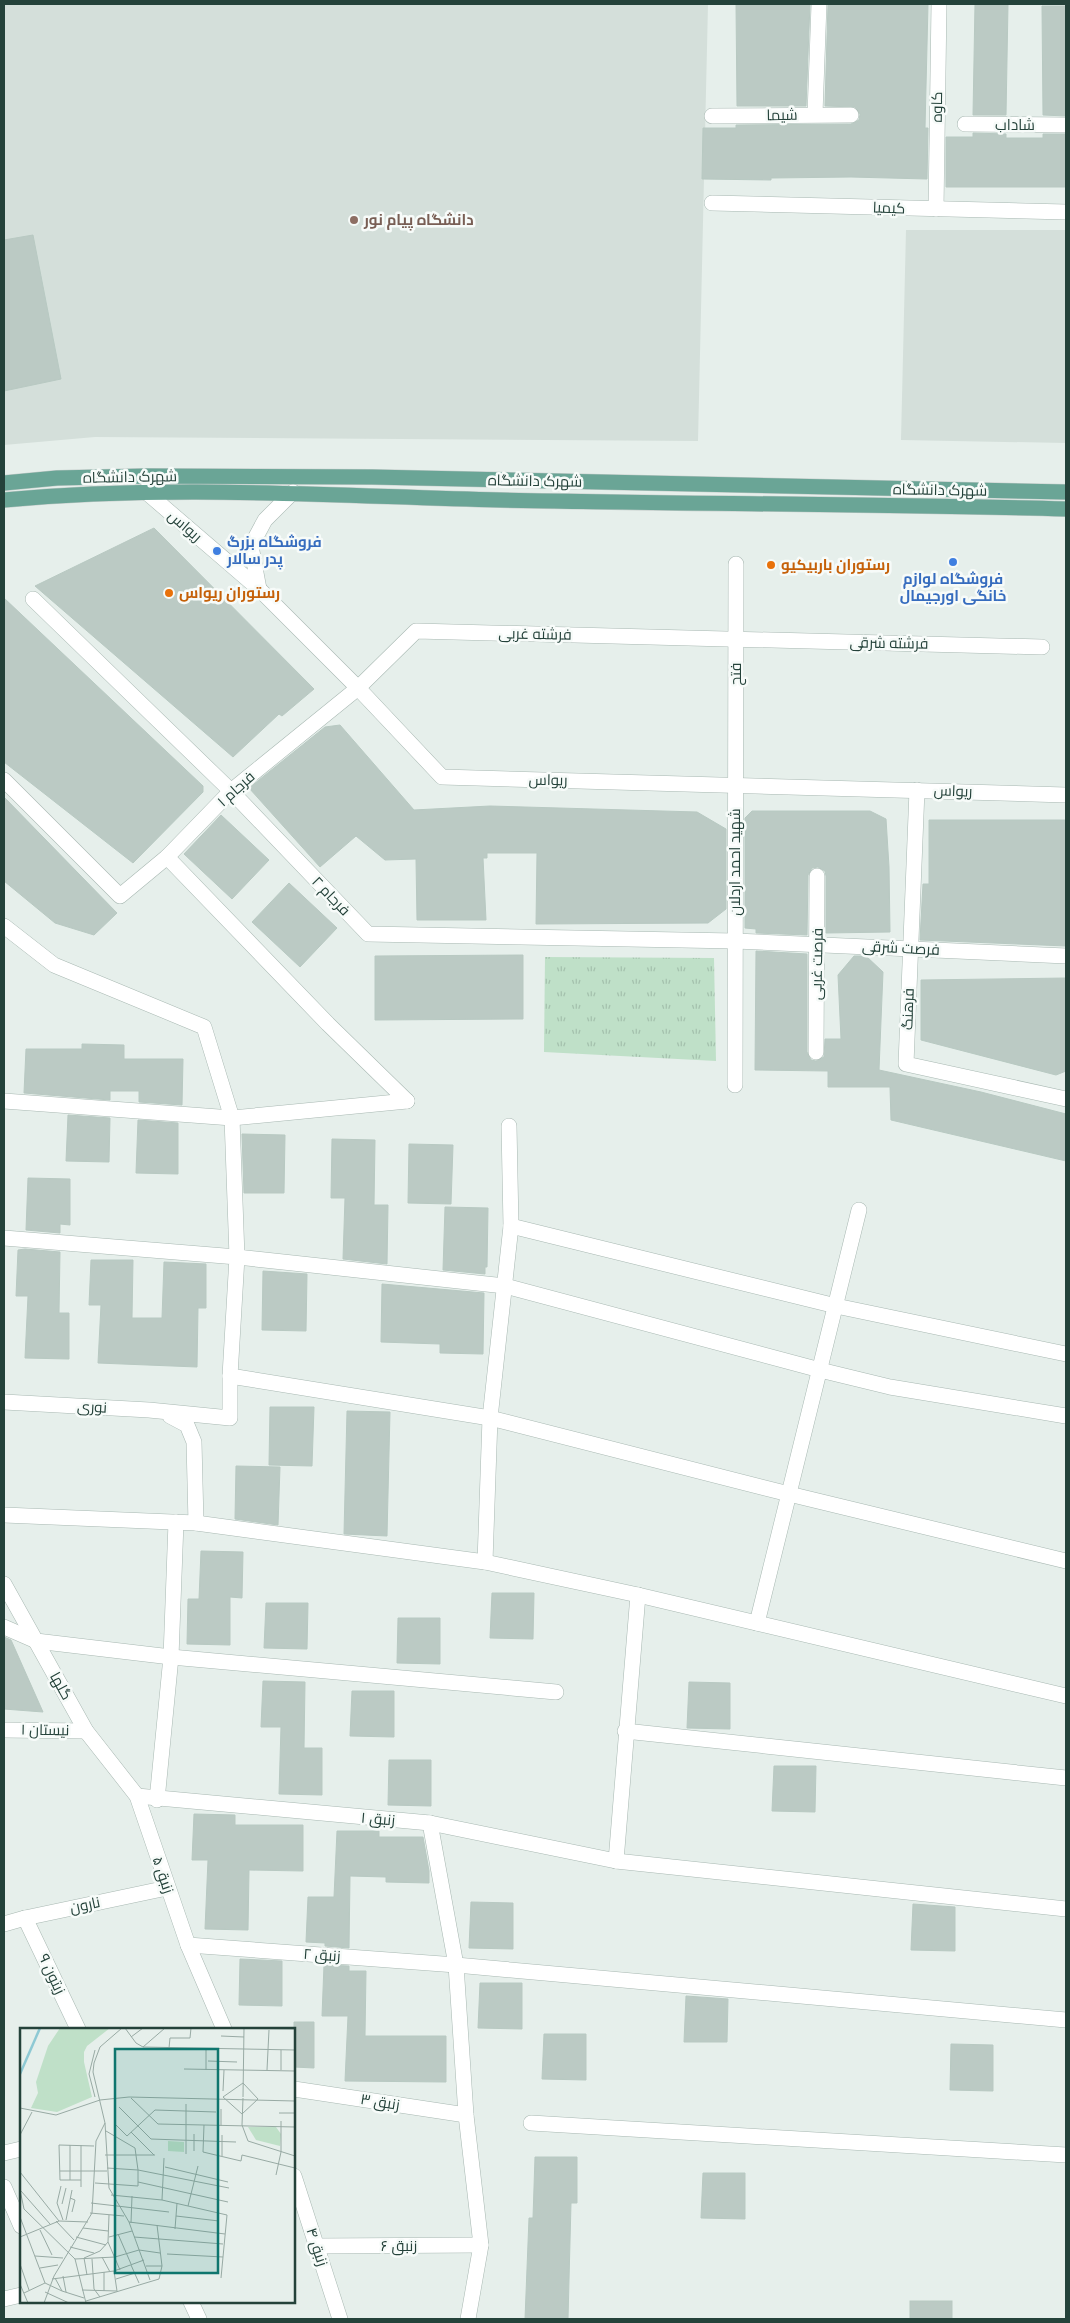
<svg xmlns="http://www.w3.org/2000/svg" width="1070" height="2323" viewBox="0 0 1070 2323" font-family="Figtree,Cairo,sans-serif">
<style>
.built{fill:#d4dfda}
.park{fill:url(#park-tufts)}
.building{fill:#bbcac4;stroke:#b8c9c2}
.lines{fill:none;stroke-linecap:round;stroke-linejoin:round}
.minor-casing{stroke:#a8b8b2;stroke-width:16}
.major-casing{stroke:#c2cac8;stroke-width:16}
.minor{stroke:#fff;stroke-width:15}
.major{stroke:#6aa596;stroke-width:15}
.education-dot{fill:#8d6e63;stroke:#f7fbf9;stroke-width:2}
.shop-dot{fill:#3f7fe0;stroke:#f7fbf9;stroke-width:2}
.food-dot{fill:#e8710a;stroke:#f7fbf9;stroke-width:2}
.labels{text-anchor:middle;dominant-baseline:central;stroke-width:5;stroke-linejoin:round;paint-order:stroke}
.street-label{font-size:15px;fill:#24423a;stroke:#f7fbf9}
.education-label{font-size:15px;font-weight:bold;fill:#785e54;stroke:#f7fbf9;text-anchor:start}
.shop-label{font-size:15px;font-weight:bold;fill:#366cbe;stroke:#f7fbf9;text-anchor:start}
.food-label{font-size:15px;font-weight:bold;fill:#c56008;stroke:#f7fbf9;text-anchor:start}
.inset-river{fill:none;stroke:#8ec9d4;stroke-width:2.5}
.inset-road{fill:none;stroke:#98aaa4;stroke-width:1}
.view{fill:#0f766e;fill-opacity:0.15;stroke:#0f766e;stroke-width:2.5}
.inset-edge{fill:none;stroke:#24423a;stroke-width:2.5}
</style>
<defs>
<pattern id="park-tufts" width="24" height="20" patternUnits="userSpaceOnUse" patternTransform="scale(1.25)"><rect width="24" height="20" fill="#bfe0c8"/><path d="M3 7l-1-3M5 7V3M7 7l1-3M15 17l-1-3M17 17v-4M19 17l1-3" fill="none" stroke="#a4c1ad"/></pattern>
</defs>
<rect width="100%" height="100%" fill="#e6efeb"/>
<g class="built">
<polygon points="4,4 708,4 698,441 95,437 4,445"/>
<polygon points="906,230 1066,230 1066,443 901,440"/>
</g>
<polygon class="park" points="545,957 714,958 716,1061 544,1052"/>
<g class="building">
<polygon points="736,4 810,4 806,106 737,106"/>
<polygon points="828,4 928,4 925,128 928,128 927,179 851,177 771,178 771,180 702,179 703,128 736,128 736,125 851,124 859,120 860,114 855,107 825,106"/>
<polygon points="975,4 1008,4 1006,115 973,115"/>
<polygon points="1042,6 1066,6 1066,116 1043,115"/>
<polygon points="973,133 1006,134 1006,138 1043,138 1043,134 1066,134 1066,187 946,187 946,137 973,137"/>
<polygon points="33,235 61,379 4,391 4,240"/>
<polygon points="154,528 314,689 282,716 279,714 233,757 35,586"/>
<polygon points="4,598 203,786 203,792 133,863 4,762"/>
<polygon points="340,725 414,810 490,806 697,812 726,829 726,909 708,923 536,924 537,853 487,853 487,858 483,858 486,920 417,920 416,859 385,860 356,836 320,867 249,788 325,727"/>
<polygon points="4,797 117,913 94,935 55,923 4,881"/>
<polygon points="752,811 870,811 886,819 889,867 890,932 826,933 826,876 825,871 818,867 812,868 808,875 807,935 756,933 756,929 745,928 745,818"/>
<polygon points="221,815 269,860 232,899 184,854"/>
<polygon points="929,820 1066,820 1066,946 920,940 923,884 929,884"/>
<polygon points="289,883 337,928 300,967 252,922"/>
<polygon points="756,951 807,954 807,1052 811,1060 816,1061 824,1057 825,1039 841,1039 838,975 854,956 866,956 883,972 879,1070 981,1092 1066,1114 1066,1161 891,1120 890,1087 828,1087 828,1071 755,1070"/>
<polygon points="523,955 523,1019 375,1020 375,956"/>
<polygon points="1066,978 1066,1071 1056,1075 921,1040 921,980"/>
<polygon points="82,1044 124,1045 124,1059 183,1059 182,1105 139,1102 139,1091 110,1091 110,1100 24,1093 26,1049 82,1049"/>
<polygon points="68,1115 110,1118 109,1162 66,1161"/>
<polygon points="138,1120 178,1123 178,1174 136,1173"/>
<polygon points="242,1134 285,1135 284,1193 244,1193"/>
<polygon points="332,1139 375,1140 374,1205 388,1205 387,1264 343,1259 345,1198 331,1198"/>
<polygon points="409,1144 453,1145 451,1204 408,1203"/>
<polygon points="28,1178 70,1179 70,1225 60,1224 60,1233 26,1230"/>
<polygon points="445,1207 488,1208 487,1267 485,1267 485,1274 443,1270"/>
<polygon points="25,1249 60,1252 59,1313 69,1313 69,1359 25,1358 28,1296 16,1296 18,1250"/>
<polygon points="91,1260 133,1260 132,1318 162,1318 164,1262 206,1264 206,1308 198,1308 197,1367 98,1363 101,1305 89,1305"/>
<polygon points="263,1271 307,1274 306,1331 262,1330"/>
<polygon points="382,1284 484,1293 483,1354 440,1353 440,1344 381,1342"/>
<polygon points="270,1407 314,1407 312,1466 269,1465"/>
<polygon points="347,1411 390,1412 387,1536 344,1534"/>
<polygon points="236,1466 280,1467 278,1525 235,1519"/>
<polygon points="201,1551 243,1552 242,1598 230,1597 230,1645 187,1644 188,1599 199,1599"/>
<polygon points="492,1593 534,1593 533,1639 490,1638"/>
<polygon points="266,1603 308,1603 307,1649 264,1648"/>
<polygon points="398,1618 440,1618 440,1664 397,1663"/>
<polygon points="4,1637 11,1640 43,1712 4,1709"/>
<polygon points="263,1681 305,1682 304,1748 322,1748 322,1795 279,1794 281,1727 261,1727"/>
<polygon points="689,1682 730,1683 730,1729 687,1728"/>
<polygon points="352,1691 394,1691 394,1737 350,1736"/>
<polygon points="389,1760 431,1760 431,1806 388,1805"/>
<polygon points="774,1766 816,1766 815,1812 772,1811"/>
<polygon points="194,1814 235,1815 235,1825 303,1825 303,1871 249,1870 248,1930 205,1929 208,1860 192,1860"/>
<polygon points="337,1831 379,1831 379,1837 423,1837 429,1871 429,1883 386,1882 386,1877 350,1876 349,1948 325,1946 325,1943 306,1942 308,1897 334,1897"/>
<polygon points="471,1902 513,1903 513,1949 469,1948"/>
<polygon points="913,1904 955,1907 955,1951 911,1950"/>
<polygon points="240,1959 282,1961 282,2006 239,2005"/>
<polygon points="324,1965 349,1966 349,1971 366,1971 365,2036 446,2036 446,2082 345,2081 348,2016 322,2016"/>
<polygon points="480,1983 522,1983 522,2029 478,2028"/>
<polygon points="686,1996 728,1999 727,2042 684,2042"/>
<polygon points="294,2022 314,2022 314,2068 294,2067"/>
<polygon points="544,2034 586,2034 586,2080 542,2079"/>
<polygon points="951,2044 993,2045 993,2091 950,2090"/>
<polygon points="535,2157 577,2157 577,2203 571,2203 568,2319 525,2319 529,2218 533,2218"/>
<polygon points="703,2173 745,2173 745,2219 701,2218"/>
<rect x="910" y="2301" width="42" height="18"/>
</g>
<g class="lines">
<g class="minor-casing">
<g id="minor">
<polyline points="815,114 819,4"/>
<polyline points="712,116 851,115"/>
<polyline points="965,124 1066,125"/>
<polyline points="712,203 1066,212"/>
<polyline points="936,209 939,4"/>
<polyline points="145,491 259,589 358,688 442,777 1066,795"/>
<polyline points="259,589 251,546 265,520 293,492"/>
<polyline points="33,599 231,791 368,934 735,941 1066,956"/>
<polyline points="4,780 120,896 167,857 231,791 358,688 416,631 1042,647"/>
<polyline points="917,790 906,1064 1066,1099"/>
<polyline points="167,857 328,1024 407,1101"/>
<polyline points="4,926 54,965 204,1027 232,1118 237,1257 505,1286 820,1370 890,1387 1066,1416"/>
<polyline points="816,1052 817,876"/>
<polyline points="735,1085 736,564"/>
<polyline points="4,1101 232,1118 407,1101"/>
<polyline points="511,1226 836,1306 1066,1354"/>
<polyline points="4,1238 237,1257 230,1376 230,1418 149,1410 4,1402"/>
<polyline points="230,1376 490,1418 789,1494 1066,1561"/>
<polyline points="170,1416 187,1425 194,1442 196,1523"/>
<polyline points="4,1515 196,1523 485,1562 638,1595 1066,1696"/>
<polyline points="485,1562 490,1418 511,1226 509,1126"/>
<polyline points="4,1584 86,1731 137,1796 188,1945 224,2029"/>
<polyline points="757,1623 859,1210"/>
<polyline points="4,1627 36,1641 171,1657 556,1692"/>
<polyline points="4,1730 86,1731"/>
<polyline points="625,1731 1066,1778"/>
<polyline points="137,1796 430,1823 616,1861 1066,1909"/>
<polyline points="157,1800 171,1657 176,1522"/>
<polyline points="430,1823 456,1965 466,2115 481,2245 468,2319"/>
<polyline points="616,1861 638,1595"/>
<polyline points="25,1918 78,2029"/>
<polyline points="4,1924 25,1918 167,1888"/>
<polyline points="188,1945 456,1965 1066,2020"/>
<polyline points="294,2089 466,2115"/>
<polyline points="531,2123 1066,2155"/>
<polyline points="4,2153 21,2149"/>
<polyline points="294,2176 340,2319"/>
<polyline points="4,2187 21,2226"/>
<polyline points="316,2246 481,2245"/>
<polyline points="4,2299 21,2295"/>
<polyline points="191,2302 199,2319"/>
</g>
</g>
<g class="major-casing">
<g id="major">
<polyline points="4,483 57,478 146,476 372,477 1066,492"/>
<path d="M 4,500 C 171,484 333,496 500,500 C 689,504 878,504 1066,509"/>
</g>
</g>
<use href="#minor" class="minor"/>
<use href="#major" class="major"/>
</g>
<circle class="education-dot" cx="354" cy="220" r="5"/>
<g class="shop-dot">
<circle cx="217" cy="551" r="5"/>
<circle cx="953" cy="562" r="5"/>
</g>
<g class="food-dot">
<circle cx="771" cy="565" r="5"/>
<circle cx="169" cy="593" r="5"/>
</g>
<g class="labels">
<g class="street-label">
<text transform="translate(937 107) rotate(-89)">کاوه</text>
<text transform="translate(782 115) rotate(-1)">شیما</text>
<text x="1015" y="125">شاداب</text>
<text transform="translate(889 208) rotate(2)">کیمیا</text>
<text transform="translate(130 477) rotate(-1)">شهرک دانشگاه</text>
<text transform="translate(535 481) rotate(1)">شهرک دانشگاه</text>
<text transform="translate(940 490) rotate(1)">شهرک دانشگاه</text>
<text transform="translate(185 526) rotate(41)">ریواس</text>
<text transform="translate(535 634) rotate(1)">فرشته غربی</text>
<text transform="translate(889 643) rotate(1)">فرشته شرقی</text>
<text transform="translate(736 674) rotate(-90)">فتح</text>
<text transform="translate(548 780) rotate(1)">ریواس</text>
<text transform="translate(236 789) rotate(-42)">فرجام ۱</text>
<text transform="translate(953 791) rotate(2)">ریواس</text>
<text transform="translate(735 862) rotate(-90)">شهید احمد اردلان</text>
<text transform="translate(331 896) rotate(46)">فرجام ۲</text>
<text transform="translate(901 948) rotate(3)">فرصت شرقی</text>
<text transform="translate(817 964) rotate(-89)">فرصت غربی</text>
<text transform="translate(908 1009) rotate(-88)">فرهنگ</text>
<text transform="translate(92 1407) rotate(3)">نوری</text>
<text transform="translate(61 1686) rotate(61)">گلها</text>
<text transform="translate(45 1730) rotate(1)">نیستان ۱</text>
<text transform="translate(378 1819) rotate(5)">زنبق ۱</text>
<text transform="translate(163 1875) rotate(71)">زنبق ۵</text>
<text transform="translate(85 1905) rotate(-12)">نارون</text>
<text transform="translate(322 1955) rotate(4)">زنبق ۲</text>
<text transform="translate(52 1974) rotate(65)">زیتون ۹</text>
<text transform="translate(380 2102) rotate(9)">زنبق ۳</text>
<text x="399" y="2246">زنبق ۶</text>
<text transform="translate(317 2247) rotate(72)">زنبق ۴</text>
</g>
<g class="education-label">
<text x="364" y="220">دانشگاه پیام نور</text>
</g>
<g class="shop-label">
<text x="227" y="542">فروشگاه بزرگ<tspan x="227" dy="17">پدر سالار</tspan></text>
<text x="953" y="579" text-anchor="middle">فروشگاه لوازم<tspan x="953" dy="17">خانگی اورجیمال</tspan></text>
</g>
<g class="food-label">
<text x="781" y="565">رستوران باربیکیو</text>
<text x="179" y="593">رستوران ریواس</text>
</g>
</g>
<g transform="translate(20 2028)">
<rect width="275" height="275" fill="#e6efeb"/>
<path d="M 228,99 L 256,99 L 261,106 L 260,118 L 236,112 Z" fill="#bfe0c8"/>
<path d="M 40,0 L 90,0 L 67,18 L 64,24 L 64,34 L 72,69 L 37,84 L 11,80 L 18,65 L 16,54 L 28,18 ZM 148,113 L 164,114 L 164,124 L 148,123 Z" fill="#bfe0c8"/>
<path class="inset-river" d="M 0,46 L 20,0"/>
<path class="inset-road" d="M 105,0 L 116,15 L 123,19 L 275,22M 192,0 L 275,1M 201,8 L 224,9M 111,9 L 123,0M 123,19 L 145,0M 149,20 L 150,10 L 170,10 L 171,0M 188,33 L 217,34M 164,41 L 275,43M 186,42 L 186,21M 247,42 L 249,2M 261,42 L 261,22M 223,55 L 238,71 L 222,86 L 203,69 ZM 203,63 L 204,42M 75,69 L 69,46 L 75,22M 223,69 L 224,0M 111,70 L 138,96 L 275,99M 223,70 L 222,97 L 228,113 L 275,128M 99,79 L 131,111 L 216,114M 0,80 L 36,87 L 80,72 L 109,69 L 275,73M 259,85 L 275,85M 85,95 L 89,160 L 109,194 L 130,252M 94,95 L 107,108 L 135,82 L 196,84M 184,97 L 183,124 L 221,133 L 222,127 L 275,140M 201,98 L 201,81M 86,103 L 115,120 L 118,142 L 209,160M 111,104 L 134,127M 0,107 L 12,84M 202,107 L 202,128M 50,117 L 50,152M 61,117 L 61,159M 174,123 L 174,106M 166,126 L 166,76M 85,127 L 135,127M 145,139 L 208,154M 40,143 L 87,143M 0,144 L 39,193M 256,147 L 261,124 L 261,93M 61,152 L 40,152 L 39,117 L 74,118M 118,154 L 208,174M 75,155 L 118,158 L 118,142 L 87,140M 41,158 L 37,175 L 43,192M 0,162 L 4,181 L 55,231 L 95,229 L 119,222 L 140,225M 1,163 L 30,196M 91,167 L 142,172 L 207,187 L 201,250M 50,170 L 55,172 L 52,184M 142,172 L 144,130M 71,175 L 149,184M 42,176 L 46,160M 168,178 L 178,138M 70,185 L 104,188M 89,187 L 88,214 L 100,242M 156,188 L 199,193M 0,189 L 25,255M 46,192 L 52,162M 36,193 L 54,212M 109,194 L 205,206M 111,195 L 112,168M 63,200 L 88,203M 155,201 L 157,175M 20,202 L 32,227M 98,206 L 111,236M 95,207 L 95,188M 0,209 L 39,193 L 68,194M 56,209 L 86,217M 89,209 L 112,203M 114,209 L 203,216M 50,219 L 74,225M 147,226 L 203,229M 15,228 L 43,230M 82,229 L 90,244M 55,231 L 66,275M 72,231 L 74,261 L 80,269M 0,236 L 9,262M 111,237 L 119,255M 126,238 L 142,238M 20,240 L 38,237M 84,244 L 84,263M 67,247 L 64,230 L 80,223 L 88,214M 43,248 L 46,264M 35,250 L 42,263 L 64,270M 32,251 L 94,243 L 124,232M 96,251 L 115,245M 0,256 L 8,275M 62,262 L 97,263 L 94,243M 25,264 L 49,275M 4,265 L 25,255 L 42,263M 66,273 L 139,251 L 142,238 L 137,197M 24,275 L 34,248 L 72,185 L 76,113 L 85,95 L 73,44 L 74,35 L 80,19 L 102,0"/>
<path class="view" d="M 95,21 L 198,21 L 198,245 L 95,245 Z"/>
<rect width="275" height="275" class="inset-edge"/>
</g>
<rect width="1070" height="2323" fill="none" stroke="#24423a" stroke-width="10"/>
</svg>
